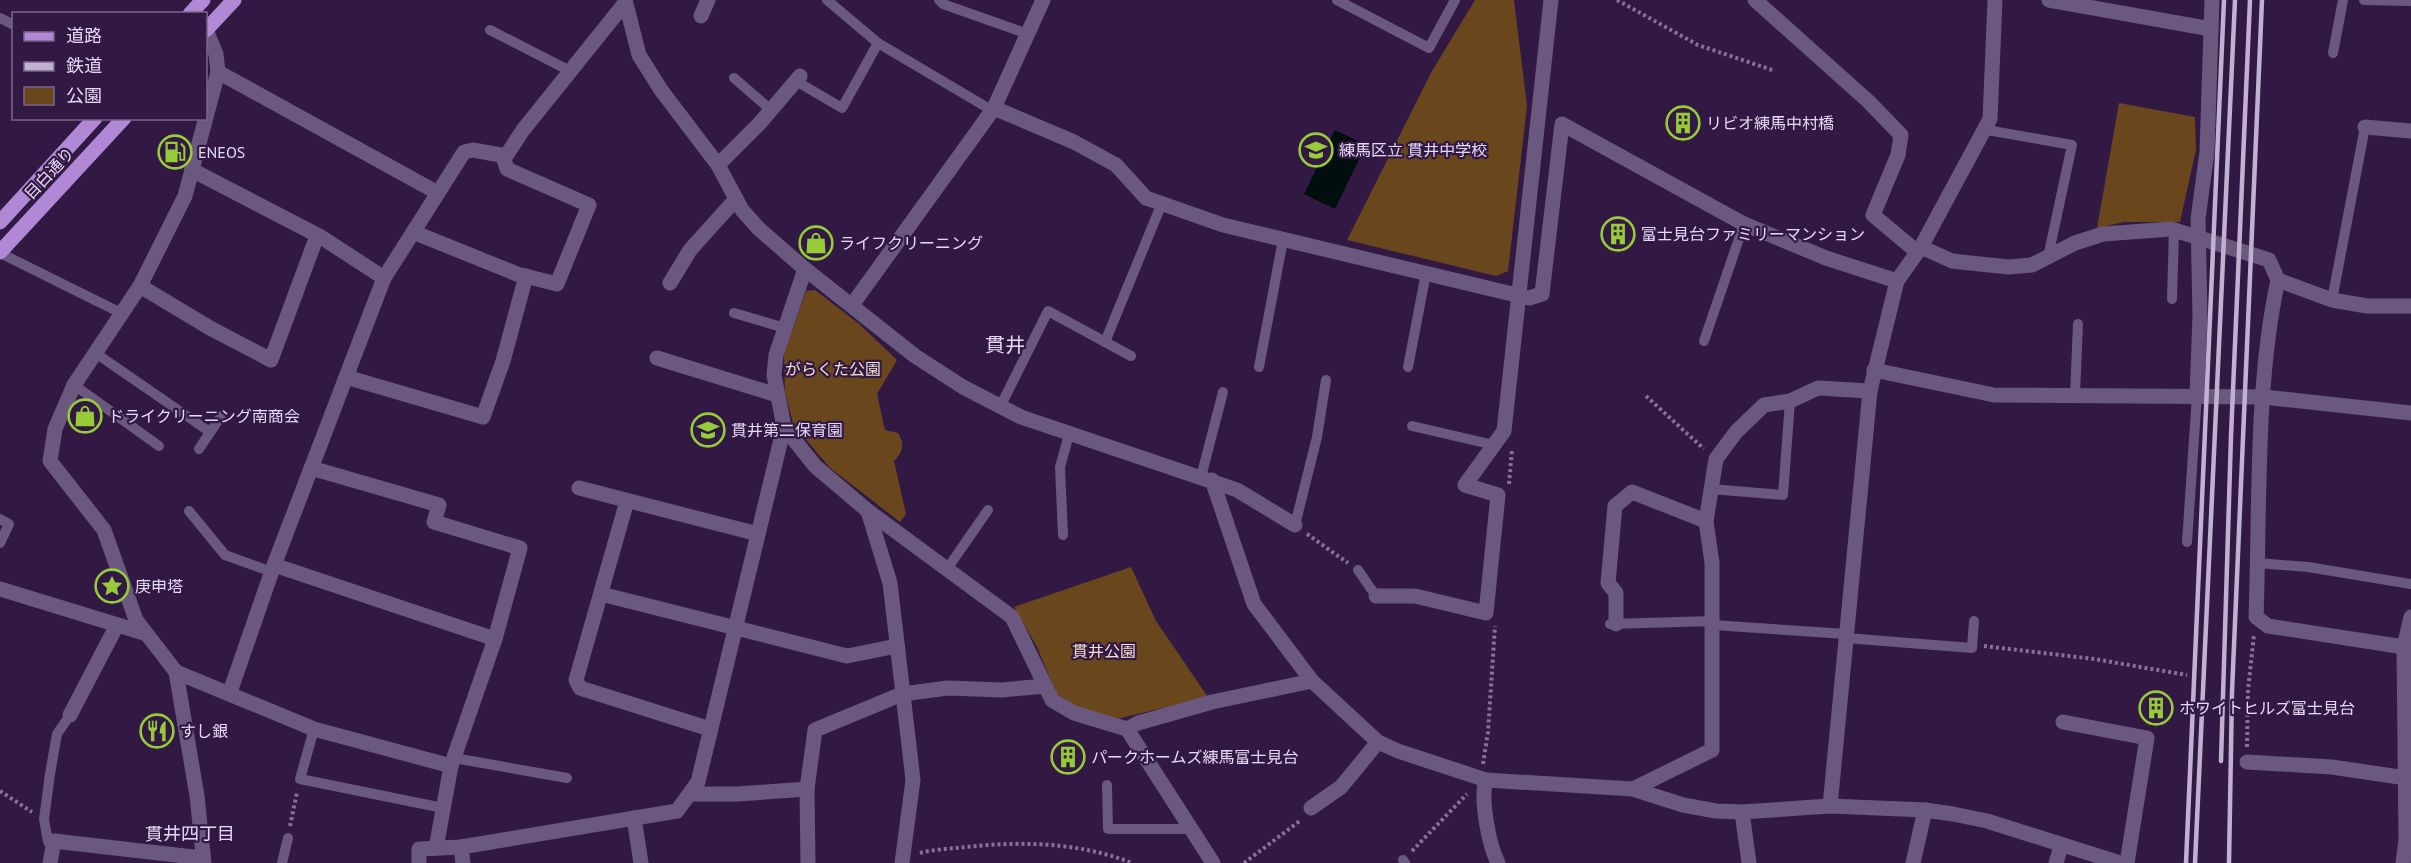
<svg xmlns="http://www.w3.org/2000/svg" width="2411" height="863" viewBox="0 0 2411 863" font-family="'PT Sans','Noto Sans JP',sans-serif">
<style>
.green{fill:#69461c}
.water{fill:#000f0d}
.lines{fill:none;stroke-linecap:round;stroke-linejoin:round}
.path{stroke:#867296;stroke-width:4;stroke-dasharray:3 3;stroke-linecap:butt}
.lane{stroke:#6b587e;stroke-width:10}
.street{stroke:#6b587e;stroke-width:15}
.primary{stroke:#b188d6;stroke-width:15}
.rail{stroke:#c1b1d0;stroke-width:4.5}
.labels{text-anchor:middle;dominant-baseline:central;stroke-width:4.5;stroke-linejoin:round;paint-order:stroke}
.poi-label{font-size:16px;fill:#e6d8f4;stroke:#311944;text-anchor:start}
.street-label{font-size:16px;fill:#e6d8f4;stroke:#311944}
.park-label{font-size:16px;fill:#f4e0cc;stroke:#311944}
.neighbourhood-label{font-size:18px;fill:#e6d8f4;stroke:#311944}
.quarter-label{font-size:20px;fill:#e6d8f4;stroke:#311944}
</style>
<rect width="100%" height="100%" fill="#311944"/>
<g class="green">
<polygon points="1475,0 1514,0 1527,106 1508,271 1496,276 1347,240 1432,71"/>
<polygon points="2119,103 2195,117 2196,150 2180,222 2124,222 2097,228"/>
<path d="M 815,290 L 858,323 L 897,360 L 877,394 L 885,430 L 898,433 C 905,444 903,452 894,461 L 906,514 L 900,522 L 829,467 L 793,424 L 785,392 L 784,354 L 806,291 Z"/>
<polygon points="1131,567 1156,621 1208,697 1117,719 1077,707 1056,693 1037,647 1014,607"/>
</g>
<polygon class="water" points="1335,130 1366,145 1335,209 1304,194"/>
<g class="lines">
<g class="path">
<polyline points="1617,0 1698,45 1775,71"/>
<polyline points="1646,396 1704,449"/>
<polyline points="1509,484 1512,449"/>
<polyline points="1307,534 1348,563"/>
<polyline points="1984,646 2094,659 2187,675"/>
<polyline points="2247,747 2248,690 2254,635"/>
<polyline points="1483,764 1488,732 1495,626"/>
<polyline points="0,791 32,812"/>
<polyline points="290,826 297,792"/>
<polyline points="1412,851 1467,794"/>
<path d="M 920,853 C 931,850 945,849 957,848 C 1015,841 1076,841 1132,863"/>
<polyline points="1244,863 1301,820"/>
</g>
<g class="lane">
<polyline points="827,0 878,43 993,111"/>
<polyline points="939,0 943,4 1028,34"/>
<polyline points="1337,0 1429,48 1455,0"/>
<polyline points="2364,0 2411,1"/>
<polyline points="0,18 14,25"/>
<polyline points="490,30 570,71"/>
<polyline points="2333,53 2343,0"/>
<polyline points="734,78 771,110"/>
<polyline points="796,81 842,108 878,43"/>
<polyline points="1987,130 2072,145 2048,257"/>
<polyline points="0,253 121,313"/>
<polyline points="2172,299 2174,230"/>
<polyline points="2332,300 2365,127"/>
<polyline points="734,313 785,328"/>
<polyline points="1704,341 1744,224"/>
<polyline points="1105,342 1162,203"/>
<polyline points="94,352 210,432"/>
<polyline points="1259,367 1283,240"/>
<polyline points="1408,367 1426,273"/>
<polyline points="74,385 159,446"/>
<polyline points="2075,394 2078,324"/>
<polyline points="1000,407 1048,311 1131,356"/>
<polyline points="1412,426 1494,445"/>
<polyline points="199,449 221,416"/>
<polyline points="1201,477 1223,392"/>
<polyline points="1711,489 1783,495 1790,401"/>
<polyline points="189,511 225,555 272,572"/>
<polyline points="0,519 9,524 0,543"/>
<polyline points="1295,525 1317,437 1326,380"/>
<polyline points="1063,535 1060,467 1070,431"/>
<polyline points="2187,542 2197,395"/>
<polyline points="2258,563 2308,567 2411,584"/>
<polyline points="947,569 988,510"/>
<polyline points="1358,570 1376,596"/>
<polyline points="1610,624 1713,621"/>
<polyline points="1713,625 1846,634"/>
<polyline points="1846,638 1972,648 1974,621"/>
<polyline points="314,729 300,779 443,808"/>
<polyline points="454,758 567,778"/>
<polyline points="1107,785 1108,829 1191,829"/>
<polyline points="53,844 48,842 44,819 50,774 57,734 70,715"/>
<polyline points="1403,860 1405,863"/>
<polyline points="282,863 288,838"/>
</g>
<g class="street">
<polyline points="625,0 639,55 661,90 718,165 742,210 759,229 805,269 915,356 963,387 1021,417 1237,490 1295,525"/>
<polyline points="1755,0 1868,101 1901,135 1898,155 1873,215 1916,251"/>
<polyline points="2049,0 2211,29"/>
<polyline points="701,16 708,0"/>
<polyline points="218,72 438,193"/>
<polyline points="994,108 1074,142 1116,165 1146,198 1223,225 1529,298 1542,294 1562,124 1744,224 1826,258 1897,281"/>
<polyline points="2365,127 2411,131"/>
<polyline points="718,165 760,123 800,76"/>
<polyline points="192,170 321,237 384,278"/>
<polyline points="413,232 517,274 557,284 589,205 507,169 503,156"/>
<polyline points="1921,247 1952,261 2008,267 2032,265 2075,243 2103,234 2171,229 2269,260 2278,280 2332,300 2367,306 2411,306"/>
<polyline points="805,269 776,355 774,375 784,427 815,466 868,511 1012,617 1052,700 1074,713 1127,729 1138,723 1212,702 1312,681"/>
<path d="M 2278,280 C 2255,384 2260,510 2256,617 L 2268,626 L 2404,647"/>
<polyline points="670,283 690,250 736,199"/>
<polyline points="140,286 210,328 271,360 317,236"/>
<polyline points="852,305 994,108 1043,0"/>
<polyline points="657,358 777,395"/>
<polyline points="1874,370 1994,395 2264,397 2411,413"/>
<polyline points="346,377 483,417 503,361 526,276"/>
<polyline points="2197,395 2200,316 2198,219 2207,152 2212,0"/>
<polyline points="311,468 439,505 434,522 520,548 495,639 451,766 436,848"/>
<polyline points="1212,480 1254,604 1312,681 1378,742 1398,751 1486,780 1633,789 1683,805 1716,811 1742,812 1830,806 1925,810 1953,814 1987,821 2120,863"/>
<polyline points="579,488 758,534"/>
<polyline points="627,501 576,680 580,688 710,729"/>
<polyline points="868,511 890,583 913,780 902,863"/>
<polyline points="274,565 495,639"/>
<polyline points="0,589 144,633"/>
<polyline points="601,594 847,656 897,646"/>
<polyline points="1376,596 1415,596 1486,613 1498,495 1465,485 1504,431 1551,0"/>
<polyline points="1616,624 1616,593 1608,583 1615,506 1632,492 1706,521"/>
<polyline points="176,672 314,729 451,766"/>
<polyline points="230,692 274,565 384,278 464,152 473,150 506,156 523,130 625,3"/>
<polyline points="70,715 117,625"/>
<polyline points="2063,722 2147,738 2127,863"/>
<polyline points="1127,729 1213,863"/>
<polyline points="2247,762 2332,767 2406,778"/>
<path d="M 1486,780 C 1480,800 1489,845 1498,863"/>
<polyline points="1633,789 1712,750 1712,563 1706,521 1716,459 1736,432 1764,405 1790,401 1818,388 1870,391"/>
<polyline points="690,794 738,794 807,789"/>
<polyline points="1830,806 1870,391 1897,281 1921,247 1990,119 1995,0"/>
<polyline points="1311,808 1341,787 1378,742"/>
<polyline points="1742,812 1749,863"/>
<polyline points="634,818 641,863"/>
<polyline points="461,847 463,863"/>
<polyline points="50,863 54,841 202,858"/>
<polyline points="204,863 197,796 176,672 136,620 104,530 50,461 55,429 74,385 140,286 185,196 218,72 216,54 206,30"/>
<polyline points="419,863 419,849 461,847 677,811 698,782 784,427"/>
<polyline points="808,863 807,789 815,730 902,694 948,688 1001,690 1045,686"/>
<polyline points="1913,863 1925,810"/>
<polyline points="2056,863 2061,846"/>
<polyline points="2403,863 2406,840 2404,647 2411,617"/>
</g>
<g class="primary">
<polyline points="190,14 203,0"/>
<polyline points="206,30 234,0"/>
<polyline points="0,222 95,118"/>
<polyline points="0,252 124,118"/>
</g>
<g class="rail">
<polyline points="2221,761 2231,436 2250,0"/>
<polyline points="2186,863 2224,0"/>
<polyline points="2195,863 2235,0"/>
<polyline points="2229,863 2232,692 2262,0"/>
</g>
</g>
<defs>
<g id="building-ring" transform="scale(1.725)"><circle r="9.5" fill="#311944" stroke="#97cb38" stroke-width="1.5"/><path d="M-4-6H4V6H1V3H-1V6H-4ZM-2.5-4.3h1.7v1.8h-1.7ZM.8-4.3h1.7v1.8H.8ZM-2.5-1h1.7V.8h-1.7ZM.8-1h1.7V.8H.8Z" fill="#97cb38"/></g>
<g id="school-ring" transform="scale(1.725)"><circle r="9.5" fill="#311944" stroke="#97cb38" stroke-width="1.5"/><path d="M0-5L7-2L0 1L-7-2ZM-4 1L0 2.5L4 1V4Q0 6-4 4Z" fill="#97cb38"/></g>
<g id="fuel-ring" transform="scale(1.725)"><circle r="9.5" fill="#311944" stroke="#97cb38" stroke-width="1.5"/><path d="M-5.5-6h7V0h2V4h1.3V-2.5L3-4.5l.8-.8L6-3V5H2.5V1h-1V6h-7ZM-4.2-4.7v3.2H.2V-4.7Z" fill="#97cb38"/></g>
<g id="shop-ring" transform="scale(1.725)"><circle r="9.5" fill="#311944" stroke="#97cb38" stroke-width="1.5"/><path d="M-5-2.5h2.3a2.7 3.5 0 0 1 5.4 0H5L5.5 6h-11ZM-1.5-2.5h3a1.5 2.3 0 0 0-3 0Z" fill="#97cb38"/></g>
<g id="sight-ring" transform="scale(1.725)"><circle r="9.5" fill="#311944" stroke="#97cb38" stroke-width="1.5"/><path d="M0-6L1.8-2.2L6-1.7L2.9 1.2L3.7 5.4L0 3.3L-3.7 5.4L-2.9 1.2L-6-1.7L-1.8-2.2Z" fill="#97cb38"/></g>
<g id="restaurant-ring" transform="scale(1.725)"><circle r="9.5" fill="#311944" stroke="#97cb38" stroke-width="1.5"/><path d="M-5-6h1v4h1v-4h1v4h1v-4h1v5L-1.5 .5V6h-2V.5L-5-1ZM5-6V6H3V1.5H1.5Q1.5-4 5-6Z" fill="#97cb38"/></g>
</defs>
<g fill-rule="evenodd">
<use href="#building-ring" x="1683" y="123"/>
<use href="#school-ring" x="1316" y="150"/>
<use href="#fuel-ring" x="175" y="152"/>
<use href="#building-ring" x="1618" y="234"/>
<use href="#shop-ring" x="816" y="243"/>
<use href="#shop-ring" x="85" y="416"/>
<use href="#school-ring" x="708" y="430"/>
<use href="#sight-ring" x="112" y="586"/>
<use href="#building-ring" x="2156" y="708"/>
<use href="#restaurant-ring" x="157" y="731"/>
<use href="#building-ring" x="1068" y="757"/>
</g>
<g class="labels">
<g class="poi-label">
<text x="1706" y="123">リビオ練馬中村橋</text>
<text x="1339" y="150">練馬区立 貫井中学校</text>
<text x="198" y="152">ENEOS</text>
<text x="1641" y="234">富士見台ファミリーマンション</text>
<text x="839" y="243">ライフクリーニング</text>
<text x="108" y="416">ドライクリーニング南商会</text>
<text x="731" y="430">貫井第二保育園</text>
<text x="135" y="586">庚申塔</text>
<text x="2179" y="708">ホワイトヒルズ富士見台</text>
<text x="180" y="731">すし銀</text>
<text x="1091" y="757">パークホームズ練馬富士見台</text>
</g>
<g class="street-label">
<text transform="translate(49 173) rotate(-47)">目白通り</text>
</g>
<g class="park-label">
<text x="833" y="369">がらくた公園</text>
<text x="1104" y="651">貫井公園</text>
</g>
<g class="neighbourhood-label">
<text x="190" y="833">貫井四丁目</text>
</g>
<g class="quarter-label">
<text x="1005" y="345">貫井</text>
</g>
</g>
<rect x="12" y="12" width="195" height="108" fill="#311944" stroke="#79658a" stroke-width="1.5"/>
<rect x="24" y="32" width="30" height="9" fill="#b188d6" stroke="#79658a" stroke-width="1.5"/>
<text x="66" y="42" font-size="18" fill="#e6d8f4">道路</text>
<rect x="24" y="62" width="30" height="9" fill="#c1b1d0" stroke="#79658a" stroke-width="1.5"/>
<text x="66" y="72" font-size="18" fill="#e6d8f4">鉄道</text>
<rect x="24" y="87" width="30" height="18" fill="#69461c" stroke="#79658a" stroke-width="1.5"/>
<text x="66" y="102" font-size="18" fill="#e6d8f4">公園</text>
</svg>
